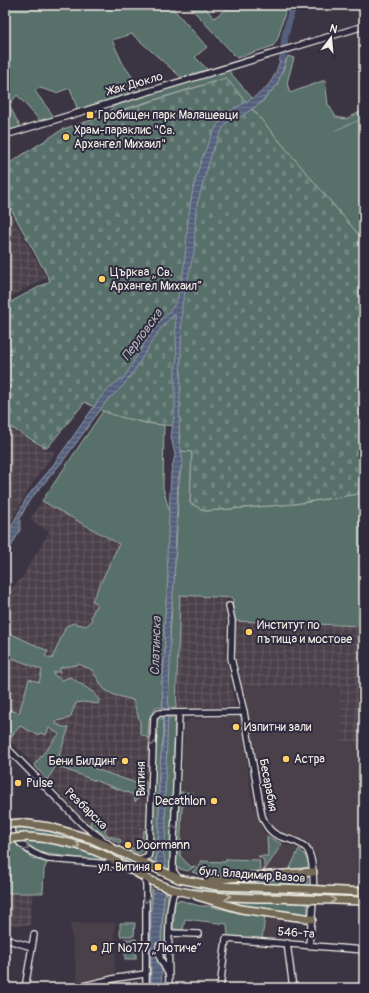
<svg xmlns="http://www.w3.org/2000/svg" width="369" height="993" viewBox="0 0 369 993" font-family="Pangolin,sans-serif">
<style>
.built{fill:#4a3f4a}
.industrial{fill:url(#industrial-grid)}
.grass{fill:#59706b;stroke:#a6b0aa}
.cemetery{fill:url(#cemetery-stones);stroke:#a6b0aa}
.park{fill:url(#park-tufts);stroke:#a6b0aa}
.water{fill:url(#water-rules);stroke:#949ba8}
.pier{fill:#3b3443}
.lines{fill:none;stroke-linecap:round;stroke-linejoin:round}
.stream{stroke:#949ba8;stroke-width:1}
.river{stroke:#54617d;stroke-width:7}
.minor-casing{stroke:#f4f1e8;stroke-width:8}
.major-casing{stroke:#f4f1e8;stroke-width:10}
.minor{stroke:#2f2a3d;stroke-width:5.5}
.major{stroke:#746b55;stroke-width:7}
.major-bridge-casing{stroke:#f4f1e8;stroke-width:10;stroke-linecap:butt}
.major-bridge{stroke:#746b55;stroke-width:7}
.oneway{stroke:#747079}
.oneway2{stroke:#c1bbad}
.poi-dot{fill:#ffd166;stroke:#2f2a3d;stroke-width:1.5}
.labels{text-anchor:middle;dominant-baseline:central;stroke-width:4;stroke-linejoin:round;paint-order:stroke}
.street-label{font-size:12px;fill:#f4f1e8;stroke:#2f2a3d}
.poi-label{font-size:12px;fill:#f4f1e8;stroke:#2f2a3d;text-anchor:start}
.water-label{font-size:13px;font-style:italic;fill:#b4b7bd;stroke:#2f2a3d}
</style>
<defs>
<pattern id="industrial-grid" width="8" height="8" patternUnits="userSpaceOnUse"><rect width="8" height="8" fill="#4a3f4a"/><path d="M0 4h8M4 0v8" fill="none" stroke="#655b64"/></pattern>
<pattern id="cemetery-stones" width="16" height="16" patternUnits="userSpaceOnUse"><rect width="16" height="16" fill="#59706b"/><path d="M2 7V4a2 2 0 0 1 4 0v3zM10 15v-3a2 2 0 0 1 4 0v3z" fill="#718580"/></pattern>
<pattern id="park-tufts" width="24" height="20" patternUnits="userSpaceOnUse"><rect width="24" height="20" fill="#59706b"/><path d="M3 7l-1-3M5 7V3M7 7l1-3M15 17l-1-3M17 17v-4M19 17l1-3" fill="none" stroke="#718580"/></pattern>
<pattern id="water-rules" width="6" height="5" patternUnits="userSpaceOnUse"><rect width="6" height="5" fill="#54617d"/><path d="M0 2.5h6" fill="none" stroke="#6d788f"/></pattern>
</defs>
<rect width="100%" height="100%" fill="#3b3443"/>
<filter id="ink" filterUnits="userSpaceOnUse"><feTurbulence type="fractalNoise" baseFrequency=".025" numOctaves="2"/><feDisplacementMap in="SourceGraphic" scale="8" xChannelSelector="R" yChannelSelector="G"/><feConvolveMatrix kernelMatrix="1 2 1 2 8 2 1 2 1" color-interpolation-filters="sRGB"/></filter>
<g filter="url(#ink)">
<g class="built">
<polygon points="241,685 340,688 341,742 364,743 364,887 317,886 318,863 315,853 306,841 280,833 272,826"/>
<polygon points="241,716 251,794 263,831 275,841 299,849 305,855 309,865 307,867 207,877 176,868 184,723 189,719"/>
<polygon points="265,917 280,919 280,940 262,939"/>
<polygon points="70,923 115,923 115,974 78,983"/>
</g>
<g class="industrial">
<polygon points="5,203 46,278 5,300"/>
<polygon points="5,425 46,450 55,452 30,487 15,514 5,538"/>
<polygon points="42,501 119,544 92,600 97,603 157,694 152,834 148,859 91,826 19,749 5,737 5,608 13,586 21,579 49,532 30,519"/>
<polygon points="180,595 227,598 225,652 235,707 176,708"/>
<polygon points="235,621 364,626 364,743 341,742 340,688 241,685 234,644"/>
<polygon points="33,892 30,926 5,924 5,893"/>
</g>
<g class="grass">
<polygon points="5,5 170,5 207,47 195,57 209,71 183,79 132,34 112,40 123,64 143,92 78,111 70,88 56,93 40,88 35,91 54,117 41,122 17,95 9,105 21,128 5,133"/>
<polygon points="188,5 203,5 214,18 232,5 287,5 278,38 273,46 237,58"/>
<path d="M 288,56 L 294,58 L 287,83 L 290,93 L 325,80 L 328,104 L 336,117 L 346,119 L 364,110 L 364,149 L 362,157 L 364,160 L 364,241 L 252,109 C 272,97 281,78 288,56 Z"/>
<polygon points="228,70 253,99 246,103 226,78 111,113 110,111 114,106"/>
<path d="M 103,411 L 145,423 L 164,425 L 163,488 L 170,513 L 168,578 L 164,627 L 165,652 L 162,684 L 163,708 L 156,707 L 149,719 L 148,738 L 142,735 L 140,732 L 140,722 L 133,700 L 114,695 L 104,689 L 92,670 L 79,664 C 72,667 67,665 60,668 L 60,672 L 54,672 L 54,675 L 62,680 L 70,677 L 93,692 L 99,700 L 98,704 L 83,702 L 76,703 L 70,718 L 57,721 L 56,724 L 63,727 L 69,727 L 59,756 L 144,786 L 146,781 L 148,782 L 144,797 L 140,796 L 135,802 L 134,795 L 56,766 L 47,780 L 34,765 L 59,734 L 49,728 L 46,735 L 40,733 L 38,735 L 20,726 L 8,740 L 5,737 L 5,713 L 8,709 L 19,713 L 29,679 L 39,682 L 42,670 L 5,655 L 5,631 L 48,651 L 45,656 L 52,659 L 66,626 L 74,623 L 86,626 L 92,621 L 91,617 L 97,603 L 92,601 L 119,544 L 42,501 Z"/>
<path d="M 181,451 L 192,452 L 190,503 L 205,511 L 295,504 L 358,494 L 357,491 L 364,491 L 364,626 L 232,621 L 233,598 L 180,595 L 176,708 L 168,708 C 167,637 177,567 178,496 C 178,480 183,466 181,451 Z"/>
<polygon points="159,718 163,718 164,732 159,774 159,832 155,863 151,861 151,855 156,723"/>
<polygon points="167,718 174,718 175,721 170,869 166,867 163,858"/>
<polygon points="180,792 193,793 192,803 186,802 182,808 180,856 191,867 195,866 188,871 176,868 179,794"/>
<polygon points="94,819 107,822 105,831 107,835 121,840 120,844 91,826 90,822"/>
<path d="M 15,828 C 67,828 105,848 150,872 L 149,874 C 107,852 67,831 17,833 Z"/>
<polygon points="144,830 146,831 145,849 138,854 129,849 129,848 139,849"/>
<polygon points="267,836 282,844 264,871 264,860 258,856 268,856"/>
<path d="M 23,841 C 53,840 83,848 110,862 L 39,853 Z"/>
<polygon points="13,842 32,858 47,863 44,870 43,893 5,893 10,872 5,871 5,843"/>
<polygon points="299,849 305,855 309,865 305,868 289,870"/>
<polygon points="226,859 259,860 260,869 257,870 258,872 207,877 192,872 200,865 200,861 226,862"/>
<polygon points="307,875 308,885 224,882 234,880"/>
<polygon points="149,887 152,888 150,952 151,988 149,988 147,960"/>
<polygon points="193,888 226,891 278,893 278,896 192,890"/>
<polygon points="164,893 168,894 166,966 160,958"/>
<polygon points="216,897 308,904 308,914 250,907 231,903"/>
<polygon points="179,900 200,906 209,906 239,913 265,917 262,939 233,938 228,936 227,924 185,919 183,930 173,929 175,902"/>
<polygon points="120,923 135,923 134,936 120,936"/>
</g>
<path class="cemetery" d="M 226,78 L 364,241 L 364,491 L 358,491 L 358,494 L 294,504 L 205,511 L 190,503 L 192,452 L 181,451 L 179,441 L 179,426 C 150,425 111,418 85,402 L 48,447 L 44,447 L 5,424 L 5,305 L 50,281 L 5,198 L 5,166 L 63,129 Z"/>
<rect class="park" x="125" y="939" width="11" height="20"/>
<path class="water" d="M 286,53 L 285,58 L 286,61 L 277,85 L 258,105 L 240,117 L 228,121 L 223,128 L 212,152 L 196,208 L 194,252 L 182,305 L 179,440 L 183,461 L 178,479 L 174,586 L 170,622 L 170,663 L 165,793 L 166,831 L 163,850 L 166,867 L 161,937 L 162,988 L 151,988 L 151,911 L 159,832 L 159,773 L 164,732 L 162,684 L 165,652 L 164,627 L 168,578 L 167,554 L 171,472 L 175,455 L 171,437 L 175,407 L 175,369 L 177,359 L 175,314 C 147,337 139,378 108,399 L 63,461 L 29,501 L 20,518 L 20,530 L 11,547 L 5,566 L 5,547 L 12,525 L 27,497 L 51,468 L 102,395 L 119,380 L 123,379 C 134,362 143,344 155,327 C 162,317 173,311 177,299 C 187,269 185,237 190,206 C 194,180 202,154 214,131 C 231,95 272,108 281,54 Z"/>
<polygon class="pier" points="153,862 168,868 166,893 151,888"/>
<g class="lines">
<polyline class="stream" points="336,130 364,118"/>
<polyline class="river" points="283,56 285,36 293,5"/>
<g class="minor-casing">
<g id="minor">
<polyline points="5,135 364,26"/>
<path d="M 229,606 L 232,621 L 231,658 L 244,712 L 262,816 C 273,844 287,833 305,847 C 320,860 311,925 309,944"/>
<polyline points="5,746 82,824 110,845"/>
<path d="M 5,817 C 13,839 25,852 48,859 L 122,865"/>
<polyline points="138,860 148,856 149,852 154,717 159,713 244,712"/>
<polyline points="144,877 146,885 146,988"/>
<polyline points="179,879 173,871 173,864 179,714"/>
<polyline points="169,933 198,934"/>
<polyline points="5,939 32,947"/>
<polyline points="287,943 293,988"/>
<polyline points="159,946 160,958 168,973"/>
<polyline points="25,988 34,935"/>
<polyline points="75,988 117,978 145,974"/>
<path d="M 169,988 C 169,966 166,908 175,890"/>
<polyline points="220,988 226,939 364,950"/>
</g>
</g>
<g class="major-casing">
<g id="major">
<polyline points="21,823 50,827 92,839 179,879 217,886 303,889"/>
<path d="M 25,837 C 52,838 77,843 102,854 C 126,865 149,883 175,890 C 215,900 262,897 303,899"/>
<polyline points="207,882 230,878 313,872"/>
<polyline points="197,896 241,909 312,919"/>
</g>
</g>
<use href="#minor" class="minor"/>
<use href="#major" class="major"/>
<g class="major-bridge-casing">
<g id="major-bridge">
<polyline points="5,824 21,823"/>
<polyline points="5,839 25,837"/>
<polyline points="303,889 364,892"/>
<polyline points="303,899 364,901"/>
</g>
</g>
<use href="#major-bridge" class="major-bridge"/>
</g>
<defs><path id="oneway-chevron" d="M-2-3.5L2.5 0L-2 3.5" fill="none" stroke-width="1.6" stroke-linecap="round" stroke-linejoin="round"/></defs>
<g class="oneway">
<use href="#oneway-chevron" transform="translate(152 743) rotate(92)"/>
<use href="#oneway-chevron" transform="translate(174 828) rotate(-87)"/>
<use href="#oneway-chevron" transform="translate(26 848) rotate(38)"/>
<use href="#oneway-chevron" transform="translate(146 900) rotate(91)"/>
</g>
<g class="oneway2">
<use href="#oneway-chevron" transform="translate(77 845) rotate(17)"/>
<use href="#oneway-chevron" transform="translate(228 896) rotate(2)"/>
<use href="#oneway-chevron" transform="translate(333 900) rotate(2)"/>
</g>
</g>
<g class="poi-dot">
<rect x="86" y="111" width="8" height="8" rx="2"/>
<circle cx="66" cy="137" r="4"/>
<circle cx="102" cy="279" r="4"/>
<circle cx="249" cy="632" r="4"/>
<circle cx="236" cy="727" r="4"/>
<circle cx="286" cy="759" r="4"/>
<circle cx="125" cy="761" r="4"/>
<circle cx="18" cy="783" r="4"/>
<circle cx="214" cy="801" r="4"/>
<circle cx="128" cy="845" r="4"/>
<rect x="154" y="863" width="8" height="8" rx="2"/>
<circle cx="94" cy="948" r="4"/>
</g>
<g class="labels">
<g class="street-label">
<text transform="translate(135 84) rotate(-16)">Жак Дюкло</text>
<text transform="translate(141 779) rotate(-90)">Витиня</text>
<text transform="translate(268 785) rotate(79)">Бесарабия</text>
<text transform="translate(86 809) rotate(44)">Резбарска</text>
<text transform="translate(252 875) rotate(4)">бул. Владимир Вазов</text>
<text transform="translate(296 933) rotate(4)">546-та</text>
</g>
<g class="poi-label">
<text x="98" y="115">Гробищен парк Малашевци</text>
<text x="74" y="130">Храм-параклис "Св.<tspan x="74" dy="14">Архангел Михаил"</tspan></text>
<text x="110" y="272">Църква „Св.<tspan x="110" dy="14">Архангел Михаил“</tspan></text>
<text x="257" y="625">Институт по<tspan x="257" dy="14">пътища и мостове</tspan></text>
<text x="244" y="727">Изпитни зали</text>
<text x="294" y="759">Астра</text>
<text x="117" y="761" text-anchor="end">Бени Билдинг</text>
<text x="26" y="783">Pulse</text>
<text x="206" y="801" text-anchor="end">Decathlon</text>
<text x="136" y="845">Doormann</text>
<text x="150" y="867" text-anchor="end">ул. Витиня</text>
<text x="102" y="948">ДГ №177 „Лютиче“</text>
</g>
<g class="water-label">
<text transform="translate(142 335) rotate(-54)">Перловска</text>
<text transform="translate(156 646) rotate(-88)">Слатинска</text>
</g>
</g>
<rect width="369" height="993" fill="none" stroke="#2f2a3d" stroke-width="20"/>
<rect x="10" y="10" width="349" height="973" fill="none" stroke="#f4f1e8" stroke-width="1.5" filter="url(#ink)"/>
<g transform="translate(331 38) rotate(16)" stroke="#2f2a3d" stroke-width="3" paint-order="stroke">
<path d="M0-3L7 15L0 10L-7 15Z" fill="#f4f1e8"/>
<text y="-6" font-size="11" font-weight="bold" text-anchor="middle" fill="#f4f1e8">N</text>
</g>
</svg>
